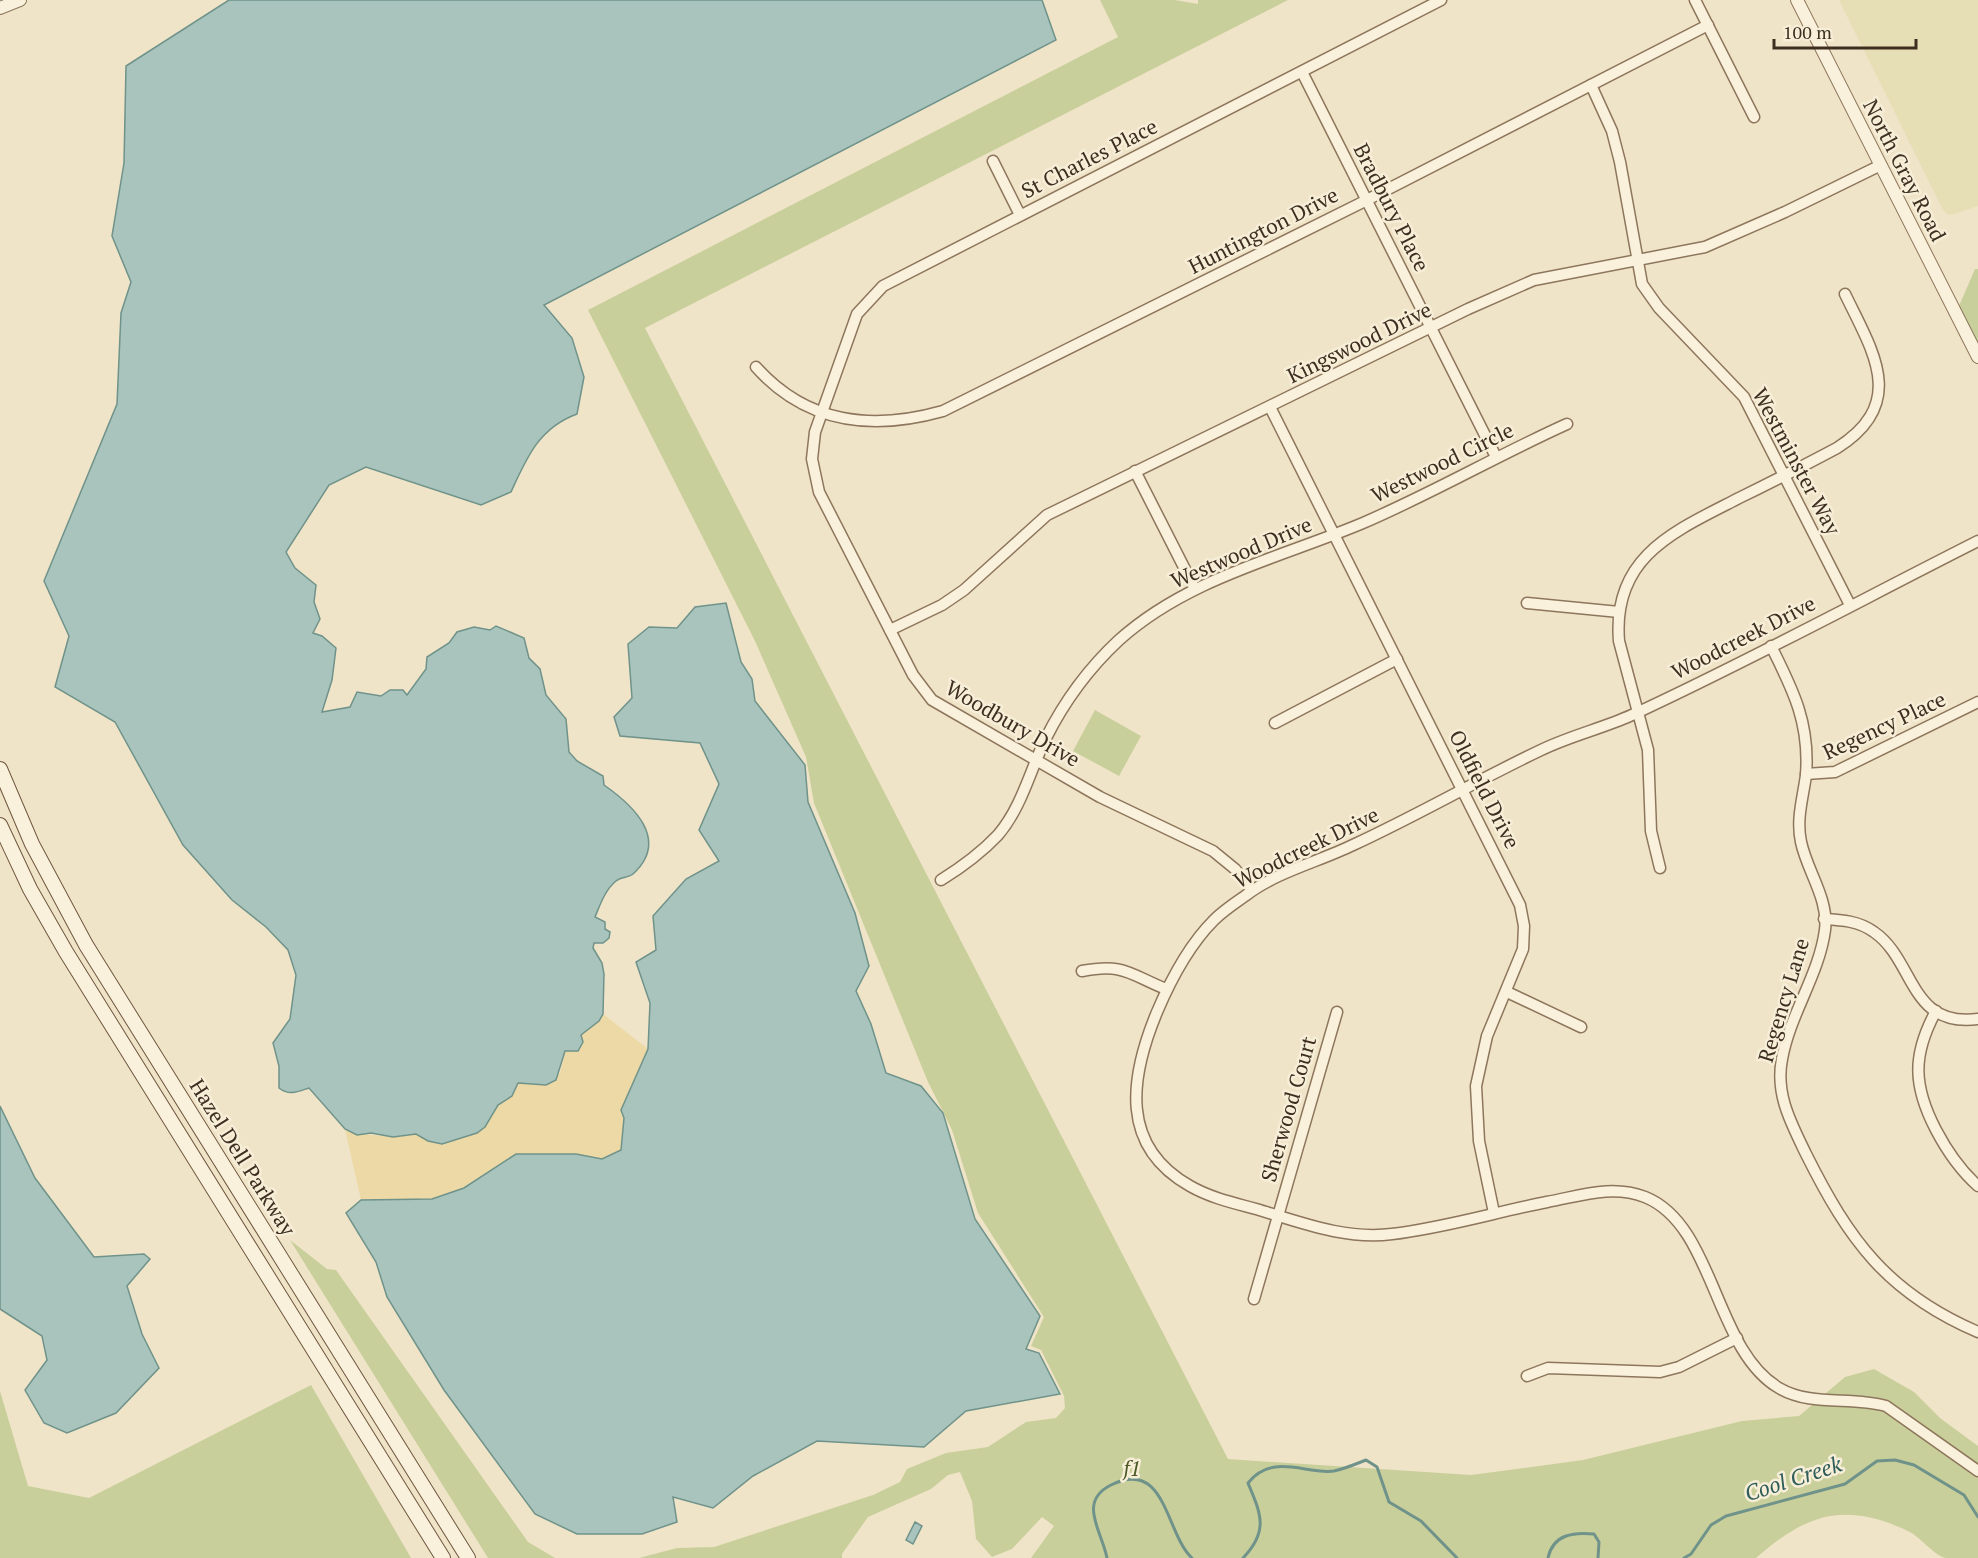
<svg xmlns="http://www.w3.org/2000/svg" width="1978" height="1558" viewBox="0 0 1978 1558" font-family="'PT Serif',serif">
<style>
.farmland{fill:#e6deb5}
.green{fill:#c9cf9b}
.sand{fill:#ecd9a5}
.water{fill:#a9c4bc;stroke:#6f938a;stroke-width:1.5}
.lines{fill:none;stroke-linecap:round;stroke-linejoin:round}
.stream{stroke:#6f938a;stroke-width:3}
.minor-casing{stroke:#8d765c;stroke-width:13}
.tertiary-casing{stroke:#8d765c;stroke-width:14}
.secondary-casing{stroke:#6f573f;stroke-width:16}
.minor{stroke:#faf1dc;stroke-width:10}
.tertiary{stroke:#faf1dc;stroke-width:12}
.secondary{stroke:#faf1dc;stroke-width:14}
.labels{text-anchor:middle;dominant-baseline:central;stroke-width:5;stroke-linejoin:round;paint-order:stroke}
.street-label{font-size:21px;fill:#3d2e20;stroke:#f7eed8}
.park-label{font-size:21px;font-style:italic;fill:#4d5a26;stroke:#f7eed8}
.water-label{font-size:22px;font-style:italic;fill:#2f5d5a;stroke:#f7eed8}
</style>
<rect width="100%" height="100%" fill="#f0e4c8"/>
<polygon class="farmland" points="1839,0 1978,0 1978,206 1955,214 1948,215 1943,210"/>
<g class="green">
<path d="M 1100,0 L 1175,0 L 1198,4 L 1198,0 L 1288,0 L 645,328 L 1228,1459 L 1471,1475 L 1583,1460 L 1742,1421 L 1799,1416 L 1845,1377 L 1874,1369 L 1914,1392 L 1940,1418 L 1978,1446 L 1978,1558 C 1968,1558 1955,1558 1945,1558 C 1932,1554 1921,1537 1908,1531 C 1844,1501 1806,1514 1756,1558 L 1031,1558 L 1054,1526 L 1042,1517 L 1012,1549 L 992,1557 L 976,1539 L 972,1501 L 960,1472 L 948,1475 L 931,1489 L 868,1517 L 842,1554 L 842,1558 L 639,1558 L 677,1548 L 714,1547 L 873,1495 L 900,1482 L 907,1469 L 946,1453 L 988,1447 L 1026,1422 L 1056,1418 L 1065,1408 L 1064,1396 L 1041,1350 L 1031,1346 L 1044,1317 L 978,1213 L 952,1130 L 928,1082 L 814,803 L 806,757 L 755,641 L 588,310 L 1118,37 Z"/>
<polygon points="1975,269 1978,269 1978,343 1959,306"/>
<polygon points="1095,710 1141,736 1119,776 1073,751"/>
<polygon points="290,1240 327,1269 336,1270 528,1542 555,1558 488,1558"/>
<polygon points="311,1385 411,1558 0,1558 0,1391 28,1486 89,1498"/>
</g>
<path class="sand" d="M 603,1014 L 648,1049 L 621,1110 L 624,1117 L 621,1150 L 602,1159 L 576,1154 L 516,1154 L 464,1188 L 432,1199 L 361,1200 L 345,1129 C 363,1137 396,1137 416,1134 C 432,1144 447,1144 464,1136 C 472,1132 479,1134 485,1127 C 490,1121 492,1112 497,1107 C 507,1095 510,1101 518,1083 L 546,1085 L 560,1073 L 565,1051 Z"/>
<g class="water">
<path d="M 229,0 L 1042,0 L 1056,40 L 544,305 L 572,338 L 584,377 L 577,414 C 539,428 527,457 511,492 L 481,505 L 366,467 L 329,485 L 286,552 L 295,568 L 316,585 L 314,602 L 320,619 L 313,633 L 322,636 L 336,648 L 332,680 L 322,712 L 350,707 L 357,692 L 381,696 L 390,690 L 403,690 L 407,695 L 426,669 L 427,657 L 449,643 L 457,632 L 474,627 L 490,630 L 496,626 L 524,638 L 529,658 L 540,669 L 546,695 L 566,719 L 569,752 L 577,761 L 603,776 L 604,785 C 634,806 670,840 633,874 C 628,878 620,877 616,881 C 605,890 600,905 595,917 L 605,922 L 605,929 L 610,932 L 609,938 L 603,943 L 594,943 L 593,948 L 602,963 L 604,974 L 603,1014 L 599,1021 L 581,1035 L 583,1042 L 578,1051 L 565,1051 L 556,1080 L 546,1085 L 518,1083 L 512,1096 L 498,1105 L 485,1127 L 477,1133 L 442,1144 L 428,1141 L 416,1134 L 393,1137 L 371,1133 L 357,1135 L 345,1129 L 309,1088 C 297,1092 289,1096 279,1088 L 279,1066 L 273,1043 L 290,1019 L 296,975 L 288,950 L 266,927 L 232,900 L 183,845 L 115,722 L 55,687 L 69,636 L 44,581 L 117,404 L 121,313 L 131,282 L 112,236 L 124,163 L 126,66 Z"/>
<polygon points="726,603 741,662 752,679 755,701 805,765 808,802 855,913 869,966 856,991 871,1024 886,1073 921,1086 943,1113 975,1219 1040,1316 1026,1349 1039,1353 1060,1394 966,1411 924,1447 817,1441 753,1476 713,1508 673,1497 677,1522 642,1534 577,1534 535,1514 444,1390 387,1297 376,1262 346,1213 361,1200 432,1199 464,1188 516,1154 576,1154 602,1159 621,1150 624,1118 621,1110 648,1049 650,1003 636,962 656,950 653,916 686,879 719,861 699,830 719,784 700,743 620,736 614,717 632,698 628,644 649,627 677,628 695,607"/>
<polygon points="0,1106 35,1178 94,1257 144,1254 150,1259 127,1286 142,1334 159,1368 116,1413 67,1433 44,1423 25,1390 47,1360 42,1336 0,1309"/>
<polygon points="915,1522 922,1526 913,1544 906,1540"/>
</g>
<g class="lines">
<g class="stream">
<path d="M 1107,1558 C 1102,1531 1077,1502 1111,1485 C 1166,1457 1166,1535 1192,1558"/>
<path d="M 1243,1558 C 1269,1531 1261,1514 1248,1483 C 1273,1452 1306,1475 1334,1471 C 1344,1469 1356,1464 1366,1460 L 1377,1467 L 1389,1502 L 1421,1521 L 1457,1558"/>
<path d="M 1548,1558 C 1553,1534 1574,1532 1594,1534 L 1599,1542 L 1598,1558"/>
<polyline points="1684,1558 1691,1554 1711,1525 1726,1516 1845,1484 1877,1461 1895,1460 1914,1465 1964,1495 1978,1517"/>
</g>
<g class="minor-casing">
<g id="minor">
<polyline points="1695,0 1754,117"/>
<polyline points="1302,72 1496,457"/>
<polyline points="1591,85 1612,131 1620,162 1642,284 1659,308 1744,397 1850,605"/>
<polyline points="993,161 1020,215"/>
<path d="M 756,367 C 807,424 872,431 943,411 L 1359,204 L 1708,25"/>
<polyline points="1270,407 1520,905 1524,926 1523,949 1487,1036 1476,1086 1479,1141 1494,1213"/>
<polyline points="1135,471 1195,589"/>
<path d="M 1978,541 C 1863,599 1749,661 1632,715 C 1601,729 1569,736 1539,751 C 1476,781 1416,816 1353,845 C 1318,862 1276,872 1245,896 C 1235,903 1223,911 1214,920 C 1188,946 1171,979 1157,1012 C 1130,1077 1119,1146 1190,1186 C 1211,1198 1234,1203 1256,1209 C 1300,1222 1345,1240 1392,1234 C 1444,1228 1496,1212 1547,1202 C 1580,1196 1612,1184 1645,1197 C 1715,1225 1714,1350 1779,1388 C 1812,1407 1850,1396 1886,1406 L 1978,1471"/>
<polyline points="1527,603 1619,612"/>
<polyline points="890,630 942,605 964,590 1047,515 1468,309 1534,280 1705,247 1785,212 1881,165"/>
<path d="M 1771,646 C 1793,690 1810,723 1806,775 C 1803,798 1796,819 1801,842 C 1807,871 1829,899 1825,930 C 1819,975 1790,1014 1782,1059 C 1775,1094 1791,1123 1806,1154 C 1849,1240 1887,1293 1978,1332"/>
<polyline points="1275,723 1397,659"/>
<polyline points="1806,774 1835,772 1978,702"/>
<path d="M 1660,868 L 1651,831 L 1648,750 L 1619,641 C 1612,556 1675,531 1739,498 C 1772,482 1805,465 1837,448 C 1908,403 1873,352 1845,294"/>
<path d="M 941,880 C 962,867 981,853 998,835 C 1022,807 1030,770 1046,738 C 1064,702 1090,667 1119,640 C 1188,578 1280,558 1363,523 C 1433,493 1498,455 1567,424"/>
<polyline points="1252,890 1235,869 1213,851 1100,797 932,700 913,675 819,492 812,459 815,432 857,314 883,286 1441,0"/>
<path d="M 1824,919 C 1842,920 1859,921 1874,932 C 1915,960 1909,1028 1978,1019"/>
<path d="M 1082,971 C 1124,963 1129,974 1166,989"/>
<polyline points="1507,992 1581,1027"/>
<path d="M 1936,1011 C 1912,1055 1913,1086 1936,1130 C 1947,1151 1960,1170 1978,1186"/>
<polyline points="1254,1299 1337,1012"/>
<polyline points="1527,1376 1548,1368 1660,1372 1679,1367 1737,1338"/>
</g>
</g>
<g class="tertiary-casing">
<g id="tertiary">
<polyline points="1797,0 1978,357"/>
<polyline points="0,8 20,0"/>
</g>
</g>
<g class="secondary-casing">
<g id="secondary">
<polyline points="0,769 32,844 86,945 468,1558"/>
<polyline points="0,825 30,889 66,952 443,1558"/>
</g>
</g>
<use href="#minor" class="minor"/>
<use href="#tertiary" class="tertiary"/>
<use href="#secondary" class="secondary"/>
</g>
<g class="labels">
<g class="street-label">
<text transform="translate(1089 158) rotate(-27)">St Charles Place</text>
<text transform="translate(1905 170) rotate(63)">North Gray Road</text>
<text transform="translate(1392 207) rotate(63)">Bradbury Place</text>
<text transform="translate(1263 230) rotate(-27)">Huntington Drive</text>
<text transform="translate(1359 342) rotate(-26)">Kingswood Drive</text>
<text transform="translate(1797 461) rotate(62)">Westminster Way</text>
<text transform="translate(1442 462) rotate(-26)">Westwood Circle</text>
<text transform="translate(1241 552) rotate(-23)">Westwood Drive</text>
<text transform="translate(1743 637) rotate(-27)">Woodcreek Drive</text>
<text transform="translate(1013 723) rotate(30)">Woodbury Drive</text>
<text transform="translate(1884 725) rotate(-25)">Regency Place</text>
<text transform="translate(1485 789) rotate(63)">Oldfield Drive</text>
<text transform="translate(1306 847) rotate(-26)">Woodcreek Drive</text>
<text transform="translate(1783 1000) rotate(-73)">Regency Lane</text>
<text transform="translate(1288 1109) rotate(-74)">Sherwood Court</text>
<text transform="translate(243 1157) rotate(58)">Hazel Dell Parkway</text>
</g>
<g class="park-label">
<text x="1132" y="1468">f1</text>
</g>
<g class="water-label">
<text transform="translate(1793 1478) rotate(-18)">Cool Creek</text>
</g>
</g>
<path d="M1774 39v9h142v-9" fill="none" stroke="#3d2e20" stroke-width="3"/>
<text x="1783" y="39" font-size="18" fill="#3d2e20" stroke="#f7eed8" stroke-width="4.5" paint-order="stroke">100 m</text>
</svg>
